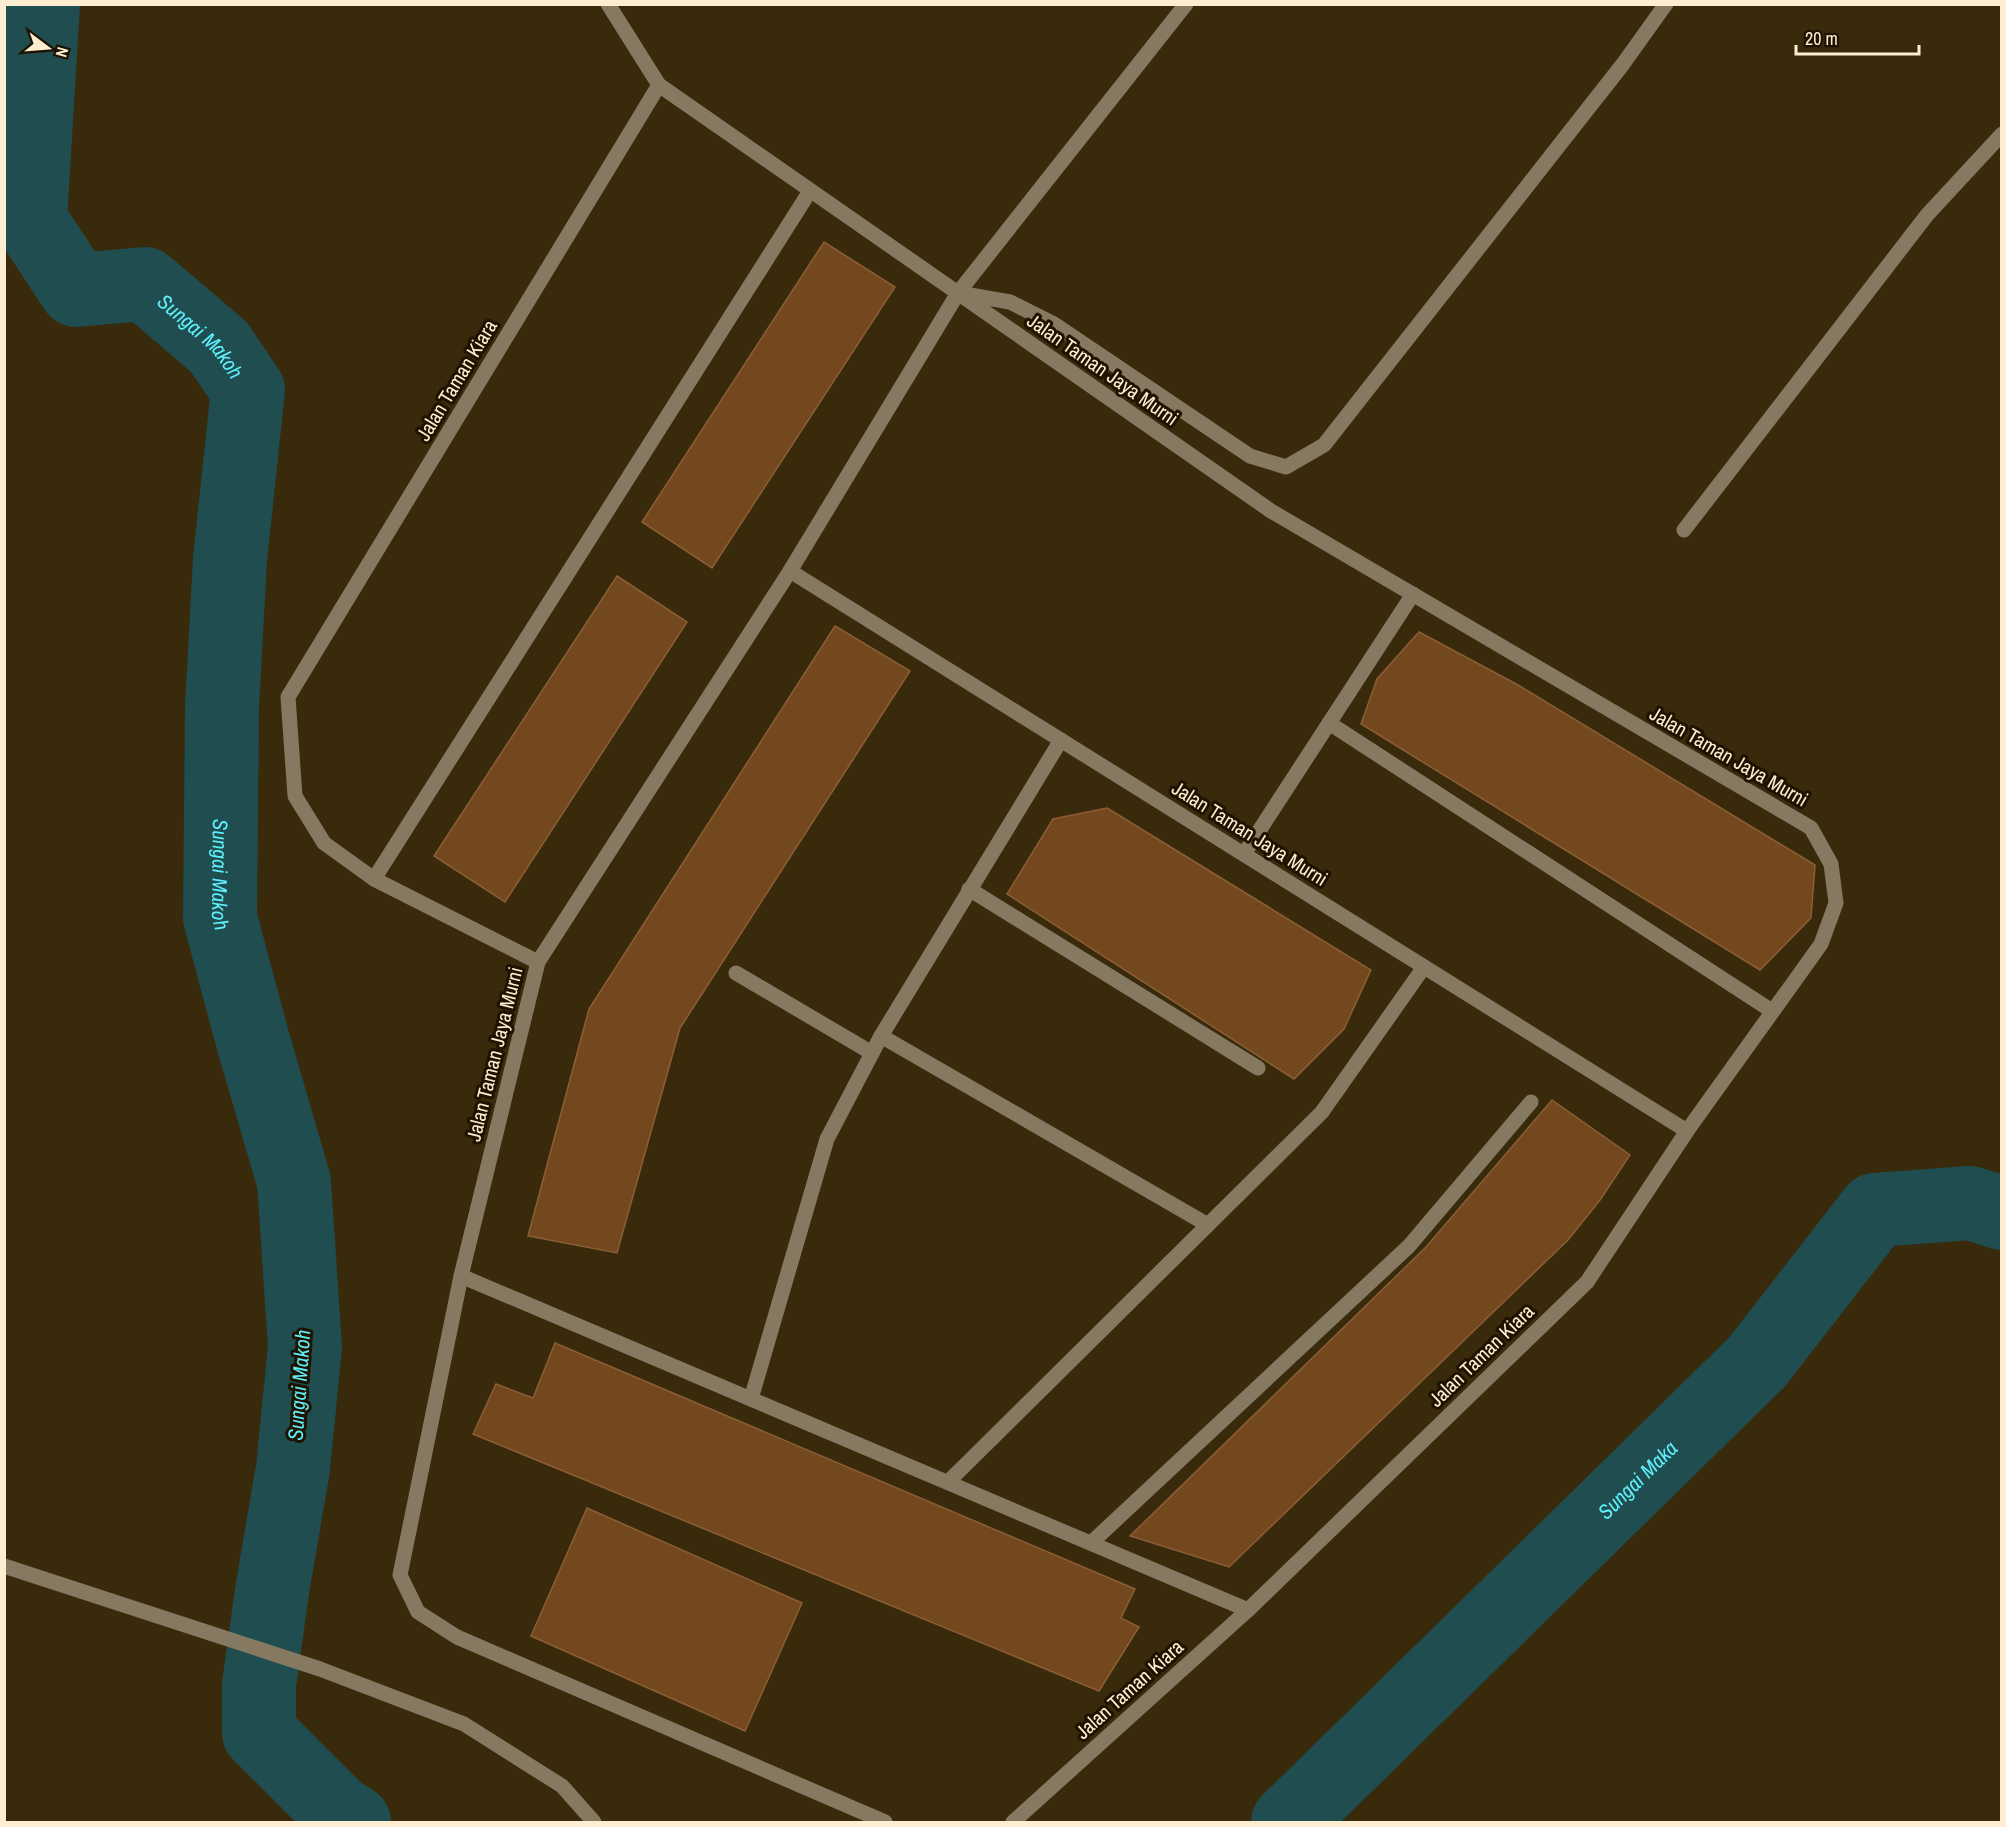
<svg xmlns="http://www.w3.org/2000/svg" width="2006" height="1827" viewBox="0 0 2006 1827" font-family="'Archivo Narrow',sans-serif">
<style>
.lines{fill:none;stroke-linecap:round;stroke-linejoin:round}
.river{stroke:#1f4d50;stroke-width:74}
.building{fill:#74481f;stroke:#8c5e35;stroke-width:1.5}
.minor{stroke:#867962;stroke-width:15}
.labels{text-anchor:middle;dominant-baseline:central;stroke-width:6;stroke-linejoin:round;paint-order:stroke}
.street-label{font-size:20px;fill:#fdedd1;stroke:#1e1200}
.water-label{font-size:21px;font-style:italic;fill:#5ef0fa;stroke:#1e1200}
</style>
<rect width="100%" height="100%" fill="#392a0c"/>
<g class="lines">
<g class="river">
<path id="s1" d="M 43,4 L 30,220 L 76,290 L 145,284 L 219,347 L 248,390 L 230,559 L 222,707 L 220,918 L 253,1041 L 294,1182 L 305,1347 L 293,1468 L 272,1591 L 259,1685 L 259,1733 L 338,1812 L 354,1822"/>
<path id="s2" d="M 1288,1822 L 1757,1362 L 1875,1210 L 1970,1203 L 2002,1213"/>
</g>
</g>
<g class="building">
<polygon points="824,242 895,287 712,568 642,522"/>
<polygon points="617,576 687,622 505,902 434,856"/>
<polygon points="835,626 910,671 680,1028 617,1253 528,1236 589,1009"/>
<polygon points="1419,632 1518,685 1815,865 1811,918 1760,970 1361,724 1377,679"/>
<polygon points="1107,808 1371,970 1344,1029 1294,1079 1007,894 1053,819"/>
<polygon points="1552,1100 1630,1155 1600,1200 1568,1240 1229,1567 1130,1536 1426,1247"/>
<polygon points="555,1343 1135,1589 1121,1618 1139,1627 1099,1691 473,1434 496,1384 533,1398"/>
<polygon points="587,1508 802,1603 745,1731 531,1636"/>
</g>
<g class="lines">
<g class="minor">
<polyline points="608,4 659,85 1271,511 1811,828 1831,864 1836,903 1821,944 1687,1131 1587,1282 1248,1610 1013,1822"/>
<polyline points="964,294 1010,302 1054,324 1250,456 1286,467 1324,445 1623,64 1666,4"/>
<polyline points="1684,530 1927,215 2002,134"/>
<polyline points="790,571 1687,1131"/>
<polyline points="1329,723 1772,1011"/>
<polyline points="1244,854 1413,594"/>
<polyline points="374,879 810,191"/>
<polyline points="969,889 1258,1068"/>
<polyline points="538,962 374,879 324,843 295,796 288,697 659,85"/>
<polyline points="736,973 872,1053"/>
<polyline points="881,1036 1208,1225"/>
<polyline points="461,1276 1248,1610"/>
<polyline points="751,1399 827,1139 881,1036 1061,740"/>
<polyline points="948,1482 1322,1112 1424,967"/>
<polyline points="1091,1543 1409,1246 1531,1102"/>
<polyline points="4,1566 320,1669 464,1724 562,1786 594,1822"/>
<polyline points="885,1822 457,1637 418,1612 400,1575 461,1276 538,962 790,571 958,293 1186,4"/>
</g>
</g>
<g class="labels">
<g class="street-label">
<text transform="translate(1103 369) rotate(35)">Jalan Taman Jaya Murni</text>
<text transform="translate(456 380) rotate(-59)">Jalan Taman Kiara</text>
<text transform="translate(1729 756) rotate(30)">Jalan Taman Jaya Murni</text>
<text transform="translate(1250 833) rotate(32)">Jalan Taman Jaya Murni</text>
<text transform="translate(494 1054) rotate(-76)">Jalan Taman Jaya Murni</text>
<text transform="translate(1481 1355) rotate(-44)">Jalan Taman Kiara</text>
<text transform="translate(1129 1689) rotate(-42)">Jalan Taman Kiara</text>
</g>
<g class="water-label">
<text stroke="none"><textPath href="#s1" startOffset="446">Sungai Makoh</textPath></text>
<text stroke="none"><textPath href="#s1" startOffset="1004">Sungai Makoh</textPath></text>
<text transform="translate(299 1385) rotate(-86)">Sungai Makoh</text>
<text stroke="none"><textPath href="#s2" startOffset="489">Sungai Maka</textPath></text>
</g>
</g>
<rect width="2006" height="1827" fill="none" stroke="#fdedd1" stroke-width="12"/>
<g transform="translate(48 48) rotate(106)" stroke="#1e1200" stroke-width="4.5" paint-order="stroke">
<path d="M0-4.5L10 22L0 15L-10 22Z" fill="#fdedd1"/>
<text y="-9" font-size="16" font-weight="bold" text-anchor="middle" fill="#fdedd1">N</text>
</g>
<path d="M1796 45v9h123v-9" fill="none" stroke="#fdedd1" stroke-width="3"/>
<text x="1805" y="45" font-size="18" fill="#fdedd1" stroke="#1e1200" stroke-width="4.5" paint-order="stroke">20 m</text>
</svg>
